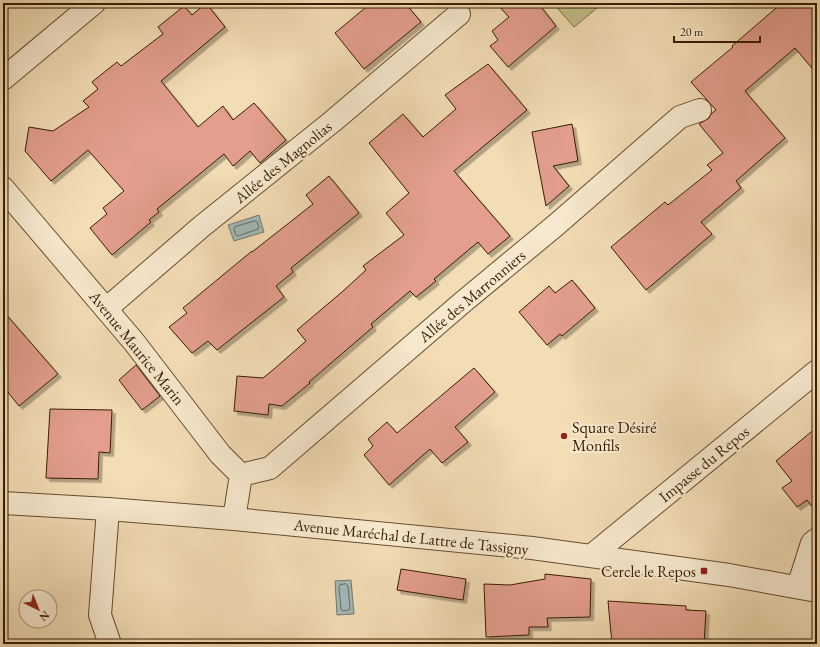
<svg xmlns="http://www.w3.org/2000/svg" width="820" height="647" viewBox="0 0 820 647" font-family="'EB Garamond',serif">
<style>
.green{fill:#c3bf88;stroke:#7d6e44}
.water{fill:#a0b9b8;stroke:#767b6e}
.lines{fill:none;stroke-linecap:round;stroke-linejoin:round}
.shore{stroke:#6c6b5c;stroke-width:1}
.building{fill:#e39e8d;stroke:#371d00;filter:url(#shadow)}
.street-casing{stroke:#664d2d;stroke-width:24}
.street{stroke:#f7e9cf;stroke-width:22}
.poi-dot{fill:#8f2418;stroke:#f7e9cf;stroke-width:1.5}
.labels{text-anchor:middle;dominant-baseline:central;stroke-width:4;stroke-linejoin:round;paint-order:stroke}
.street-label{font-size:16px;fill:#371d00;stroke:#f7e9cf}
.poi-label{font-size:16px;fill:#371d00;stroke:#f7e9cf;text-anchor:start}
</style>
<defs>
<filter id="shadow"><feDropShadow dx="3.5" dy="3.5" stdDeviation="0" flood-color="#0004"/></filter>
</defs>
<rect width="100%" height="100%" fill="#f3ddb5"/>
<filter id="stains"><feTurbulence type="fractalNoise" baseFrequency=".005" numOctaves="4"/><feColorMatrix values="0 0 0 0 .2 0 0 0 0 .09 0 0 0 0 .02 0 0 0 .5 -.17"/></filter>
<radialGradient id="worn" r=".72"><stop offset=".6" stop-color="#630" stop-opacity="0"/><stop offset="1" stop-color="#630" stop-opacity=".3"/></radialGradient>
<polygon class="green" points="553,3 603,3 574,27"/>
<g class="water">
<polygon points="259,215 264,232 234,241 228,225"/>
<polygon points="351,580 354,614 337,615 335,581"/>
</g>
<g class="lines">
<g class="shore">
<polygon points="255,221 257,222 259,227 258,229 238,236 236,235 234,229 235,227"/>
<polygon points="346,584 348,586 350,609 348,610 343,611 341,609 339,587 340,585"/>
</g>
</g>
<g class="building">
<polygon points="206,3 225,27 161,81 198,127 223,106 233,120 254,103 286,140 260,163 250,151 233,166 224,154 157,209 159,212 149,220 151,222 112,255 90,228 107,214 103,208 124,191 88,150 51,181 25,151 29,127 53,131 89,107 83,101 98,89 92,82 117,62 121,66 163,34 158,27 184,6 192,15"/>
<polygon points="371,3 405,3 421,22 364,69 335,33"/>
<polygon points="496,3 538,3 556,26 508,67 490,46 498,40 492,31 509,17"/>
<polygon points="782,3 817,3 817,74 795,48 745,91 785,138 736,181 741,188 701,222 712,234 646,290 611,247 665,202 668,205 712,170 707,165 723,153 699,124 709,118 711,114 716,110 691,82 733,47 732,46"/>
<polygon points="488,64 527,110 454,171 510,236 488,254 478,242 434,279 436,281 416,297 410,291 371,324 373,327 309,382 310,383 282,406 269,404 268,415 234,411 237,376 263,378 274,369 306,341 297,330 342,292 366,270 363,266 404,235 386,213 409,193 369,143 403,114 423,137 456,109 445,95"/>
<polygon points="572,124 578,161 553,166 569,186 546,206 532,132"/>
<polygon points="329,176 359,213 291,268 293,272 276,286 284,297 217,350 208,341 192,353 169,327 187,313 183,308 252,251 252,252 313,204 306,195"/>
<polygon points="572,280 595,308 562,336 560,334 547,345 519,312 549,286 555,293"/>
<polygon points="3,311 58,374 19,406 3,386"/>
<polygon points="136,365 160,396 142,410 119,380"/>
<polygon points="474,368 495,392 455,427 468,442 442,463 430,449 389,485 364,455 373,446 368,439 387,422 397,433"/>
<polygon points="50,409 112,410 110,453 99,452 98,479 46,478"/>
<polygon points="817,427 817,513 807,500 797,507 782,488 792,481 776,461"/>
<polygon points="401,569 466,579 463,600 397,590"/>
<polygon points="545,574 591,579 590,617 547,618 548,627 529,627 529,635 486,637 484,584 510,585 545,579"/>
<polygon points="608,601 686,606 686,610 706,611 704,644 612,644"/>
</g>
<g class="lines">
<g class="street-casing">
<g id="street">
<polyline points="3,79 94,3"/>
<polyline points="3,188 134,342 220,454 241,475 234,519"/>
<polyline points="106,309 201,227 333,121 459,14"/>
<polyline points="241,475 270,468 463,302 556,225 680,117 700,110"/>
<polyline points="3,503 108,509 234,519 532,548 729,575 817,591"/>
<polyline points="108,509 100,615 110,644"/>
<polyline points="591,556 817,371"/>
<polyline points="798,587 812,543 817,539"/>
</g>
</g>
<use href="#street" class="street"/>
</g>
<g class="poi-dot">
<circle cx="564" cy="436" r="4"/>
<rect x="700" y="567" width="8" height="8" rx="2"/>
</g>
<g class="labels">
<g class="street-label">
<text transform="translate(283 162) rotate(-39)">Allée des Magnolias</text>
<text transform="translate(472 296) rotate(-40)">Allée des Marronniers</text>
<text transform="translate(137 348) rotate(51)">Avenue Maurice Marin</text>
<text transform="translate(704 464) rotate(-39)">Impasse du Repos</text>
<text transform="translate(411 537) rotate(6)">Avenue Maréchal de Lattre de Tassigny</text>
</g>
<g class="poi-label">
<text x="572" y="427">Square Désiré<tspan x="572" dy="18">Monfils</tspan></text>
<text x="696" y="571" text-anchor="end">Cercle le Repos</text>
</g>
</g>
<rect width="820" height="647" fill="none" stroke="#f3ddb5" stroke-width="16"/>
<rect x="4" y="4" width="812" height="639" fill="none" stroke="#371d00" stroke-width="2"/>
<rect x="8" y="8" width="804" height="631" fill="none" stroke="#371d00"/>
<g transform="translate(38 609) rotate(137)"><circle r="19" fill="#f7e9cf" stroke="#aa977c"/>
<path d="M0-3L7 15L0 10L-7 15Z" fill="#8f2418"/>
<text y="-6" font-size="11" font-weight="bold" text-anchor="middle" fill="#371d00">N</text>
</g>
<path d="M674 36v6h86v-6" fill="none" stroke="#371d00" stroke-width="2"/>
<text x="680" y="36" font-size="12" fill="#371d00" stroke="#f7e9cf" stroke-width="3" paint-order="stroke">20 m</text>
<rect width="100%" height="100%" filter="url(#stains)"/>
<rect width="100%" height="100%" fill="url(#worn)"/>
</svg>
